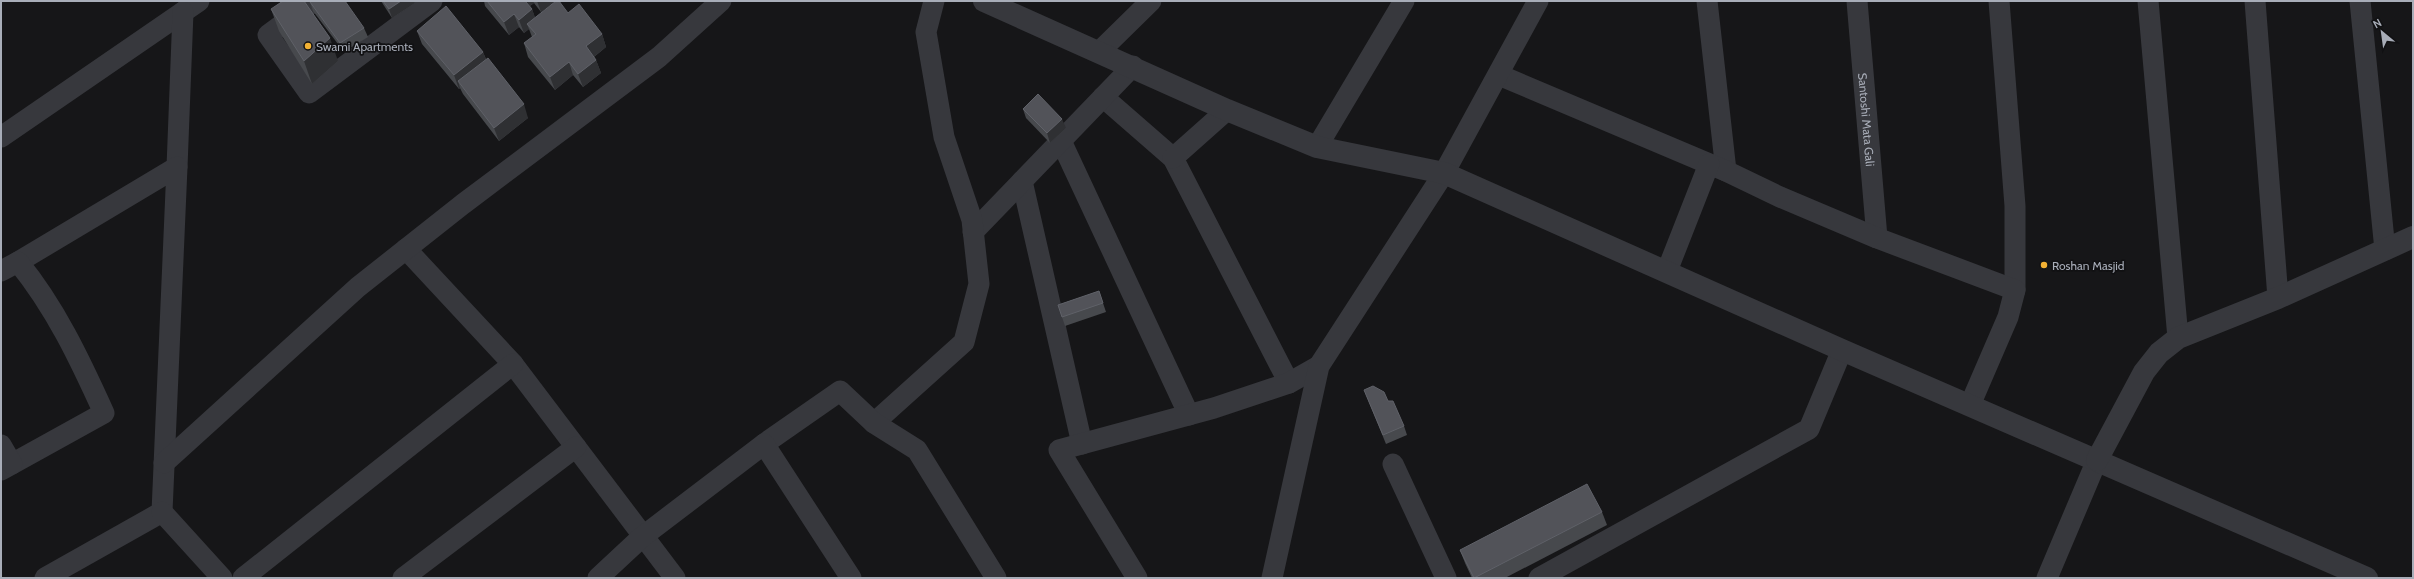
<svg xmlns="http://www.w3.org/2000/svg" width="2414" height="579" viewBox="0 0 2414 579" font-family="Cabin,sans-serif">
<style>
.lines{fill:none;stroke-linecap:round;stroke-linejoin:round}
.minor{stroke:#37383d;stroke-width:21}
.tertiary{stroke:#37383d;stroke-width:22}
.wall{fill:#47494d}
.shaded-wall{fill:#2f3033}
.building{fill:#525359;stroke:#5f6168}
.poi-dot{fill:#f2b134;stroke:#111113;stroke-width:1.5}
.labels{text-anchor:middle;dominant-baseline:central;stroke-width:3.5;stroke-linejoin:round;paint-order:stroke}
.poi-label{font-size:12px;fill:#a8adb8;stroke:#111113;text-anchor:start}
.street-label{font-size:12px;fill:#a8adb8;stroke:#111113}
</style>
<rect width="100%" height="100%" fill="#161618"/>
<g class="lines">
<g class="minor">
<polyline points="314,1 268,35 309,93 432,1"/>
<polyline points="1707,1 1726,171"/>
<path id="s1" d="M 1857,1 L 1877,238"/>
<polyline points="1999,1 2015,206 2015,290"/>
<polyline points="2148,1 2178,338"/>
<polyline points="2255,1 2278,298"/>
<polyline points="2360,1 2385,250"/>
<polyline points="1099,52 1151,1"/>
<polyline points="1499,75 1726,171 1780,197 1877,238 2015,290 2008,317 1970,405"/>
<polyline points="1103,97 1173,158 1289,383"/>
<polyline points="1,137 199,1"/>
<polyline points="1061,141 1189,415"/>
<polyline points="1317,147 1404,1"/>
<polyline points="1173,158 1227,110"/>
<polyline points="177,167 183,12"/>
<polyline points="1022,181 1082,444"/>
<polyline points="973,232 1133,66"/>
<polyline points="406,249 513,364 675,578"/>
<polyline points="18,262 177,167 162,512 45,578"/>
<path d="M 1,271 L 18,262 C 55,307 80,360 104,413 L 1,470"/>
<polyline points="1667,271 1709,164"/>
<polyline points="874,423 964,342 979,284 972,220 944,137 926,32 934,1"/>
<polyline points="764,444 840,391 874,423 917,450 996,578"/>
<polyline points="1,445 12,464"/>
<polyline points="164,463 358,287 463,204 659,57 721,1"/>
<polyline points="1393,464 1446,578"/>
<polyline points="162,512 222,578"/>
<polyline points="243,578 513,364"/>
<polyline points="403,578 576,447"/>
<polyline points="598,578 642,537 764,444 851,578"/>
<polyline points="1137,578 1059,450 1214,408 1289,383 1319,366"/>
<polyline points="1272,578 1319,366 1444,173 1538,1"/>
<polyline points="1539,578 1809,429 1842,350"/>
<polyline points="2047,578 2097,460"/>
</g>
<g class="tertiary">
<polyline points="984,1 1227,110 1317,147 1444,173 1842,350 2367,578"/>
<polyline points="2097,460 2144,372 2159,353 2178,338 2278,298 2413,237"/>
</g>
</g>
<g class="wall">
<polygon points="381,1 414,1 415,3 392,18"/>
<polygon points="484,1 555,1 541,12 534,3 530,6 532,9 535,18 568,13 602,34 606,47 594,57 596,60 601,73 583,87 573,75 555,90 528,57 524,43 532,37 529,29 524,33 519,27 509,35 485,6"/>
<polygon points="310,2 364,28 368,37 344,52 313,11"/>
<polygon points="271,9 338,61 312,84 279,31"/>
<polygon points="417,31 483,52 486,59 528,118 499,141 463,94 460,88 459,89 422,44"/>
<polygon points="1023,109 1066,128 1050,143 1026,118"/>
<polygon points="1099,291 1106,312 1065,326 1058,305"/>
<polygon points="1364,390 1388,401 1404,426 1407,435 1386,444"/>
<polygon points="1602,512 1607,525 1505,578 1472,578 1465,563 1460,550"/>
</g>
<g class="shaded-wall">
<polygon points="401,1 414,1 415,3 392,18 389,9"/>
<polygon points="523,1 533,1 534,3 526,9"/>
<polygon points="537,1 555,1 541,12"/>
<polygon points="532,9 537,23 527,24 529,29 524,33 519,20"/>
<polygon points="514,14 519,27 509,35 504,22"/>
<polygon points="602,34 606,47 590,60 586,46"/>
<polygon points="330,38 338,61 312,84 304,61"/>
<polygon points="483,52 488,65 458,81 460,88 459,89 454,75"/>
<polygon points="596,60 601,73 583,87 578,74"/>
<polygon points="569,62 573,75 555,90 550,77"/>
<polygon points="524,104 528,118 499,141 494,128"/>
<polygon points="1062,119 1066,128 1050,143 1047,133"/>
</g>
<g class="building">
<polygon points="283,1 304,1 330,38 304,61 271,9"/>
<polygon points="311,1 345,1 364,28 340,43 310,2"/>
<polygon points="383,1 401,1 389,9"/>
<polygon points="487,1 525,1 532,9 519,20 514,14 504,22"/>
<polygon points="556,1 559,1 568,13 579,4 602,34 586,46 596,60 578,74 569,62 550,77 524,43 536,34 527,24"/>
<polygon points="446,6 483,52 454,75 417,31"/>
<polygon points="488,58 524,104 494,128 458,81"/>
<polygon points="1038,94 1062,119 1047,133 1023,109"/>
<polygon points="1099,291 1103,303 1062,317 1058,305"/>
<polygon points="1373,386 1384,392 1388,401 1393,401 1404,426 1383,435 1364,390"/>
<polygon points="1587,484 1602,512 1474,578 1460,550"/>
</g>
<g class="poi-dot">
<circle cx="308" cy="46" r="4"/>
<circle cx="2044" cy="265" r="4"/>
</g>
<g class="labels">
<g class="poi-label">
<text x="316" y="46">Swami Apartments</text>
<text x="2052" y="265">Roshan Masjid</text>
</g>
<g class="street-label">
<text stroke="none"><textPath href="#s1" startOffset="119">Santoshi Mata Gali</textPath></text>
</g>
</g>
<rect width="2414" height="579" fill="none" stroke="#a8adb8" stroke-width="4"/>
<g transform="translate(2382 32) rotate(331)" stroke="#111113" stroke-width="3" paint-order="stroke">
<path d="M0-3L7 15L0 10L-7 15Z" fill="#a8adb8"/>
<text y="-6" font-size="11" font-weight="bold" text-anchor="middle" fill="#a8adb8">N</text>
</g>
</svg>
